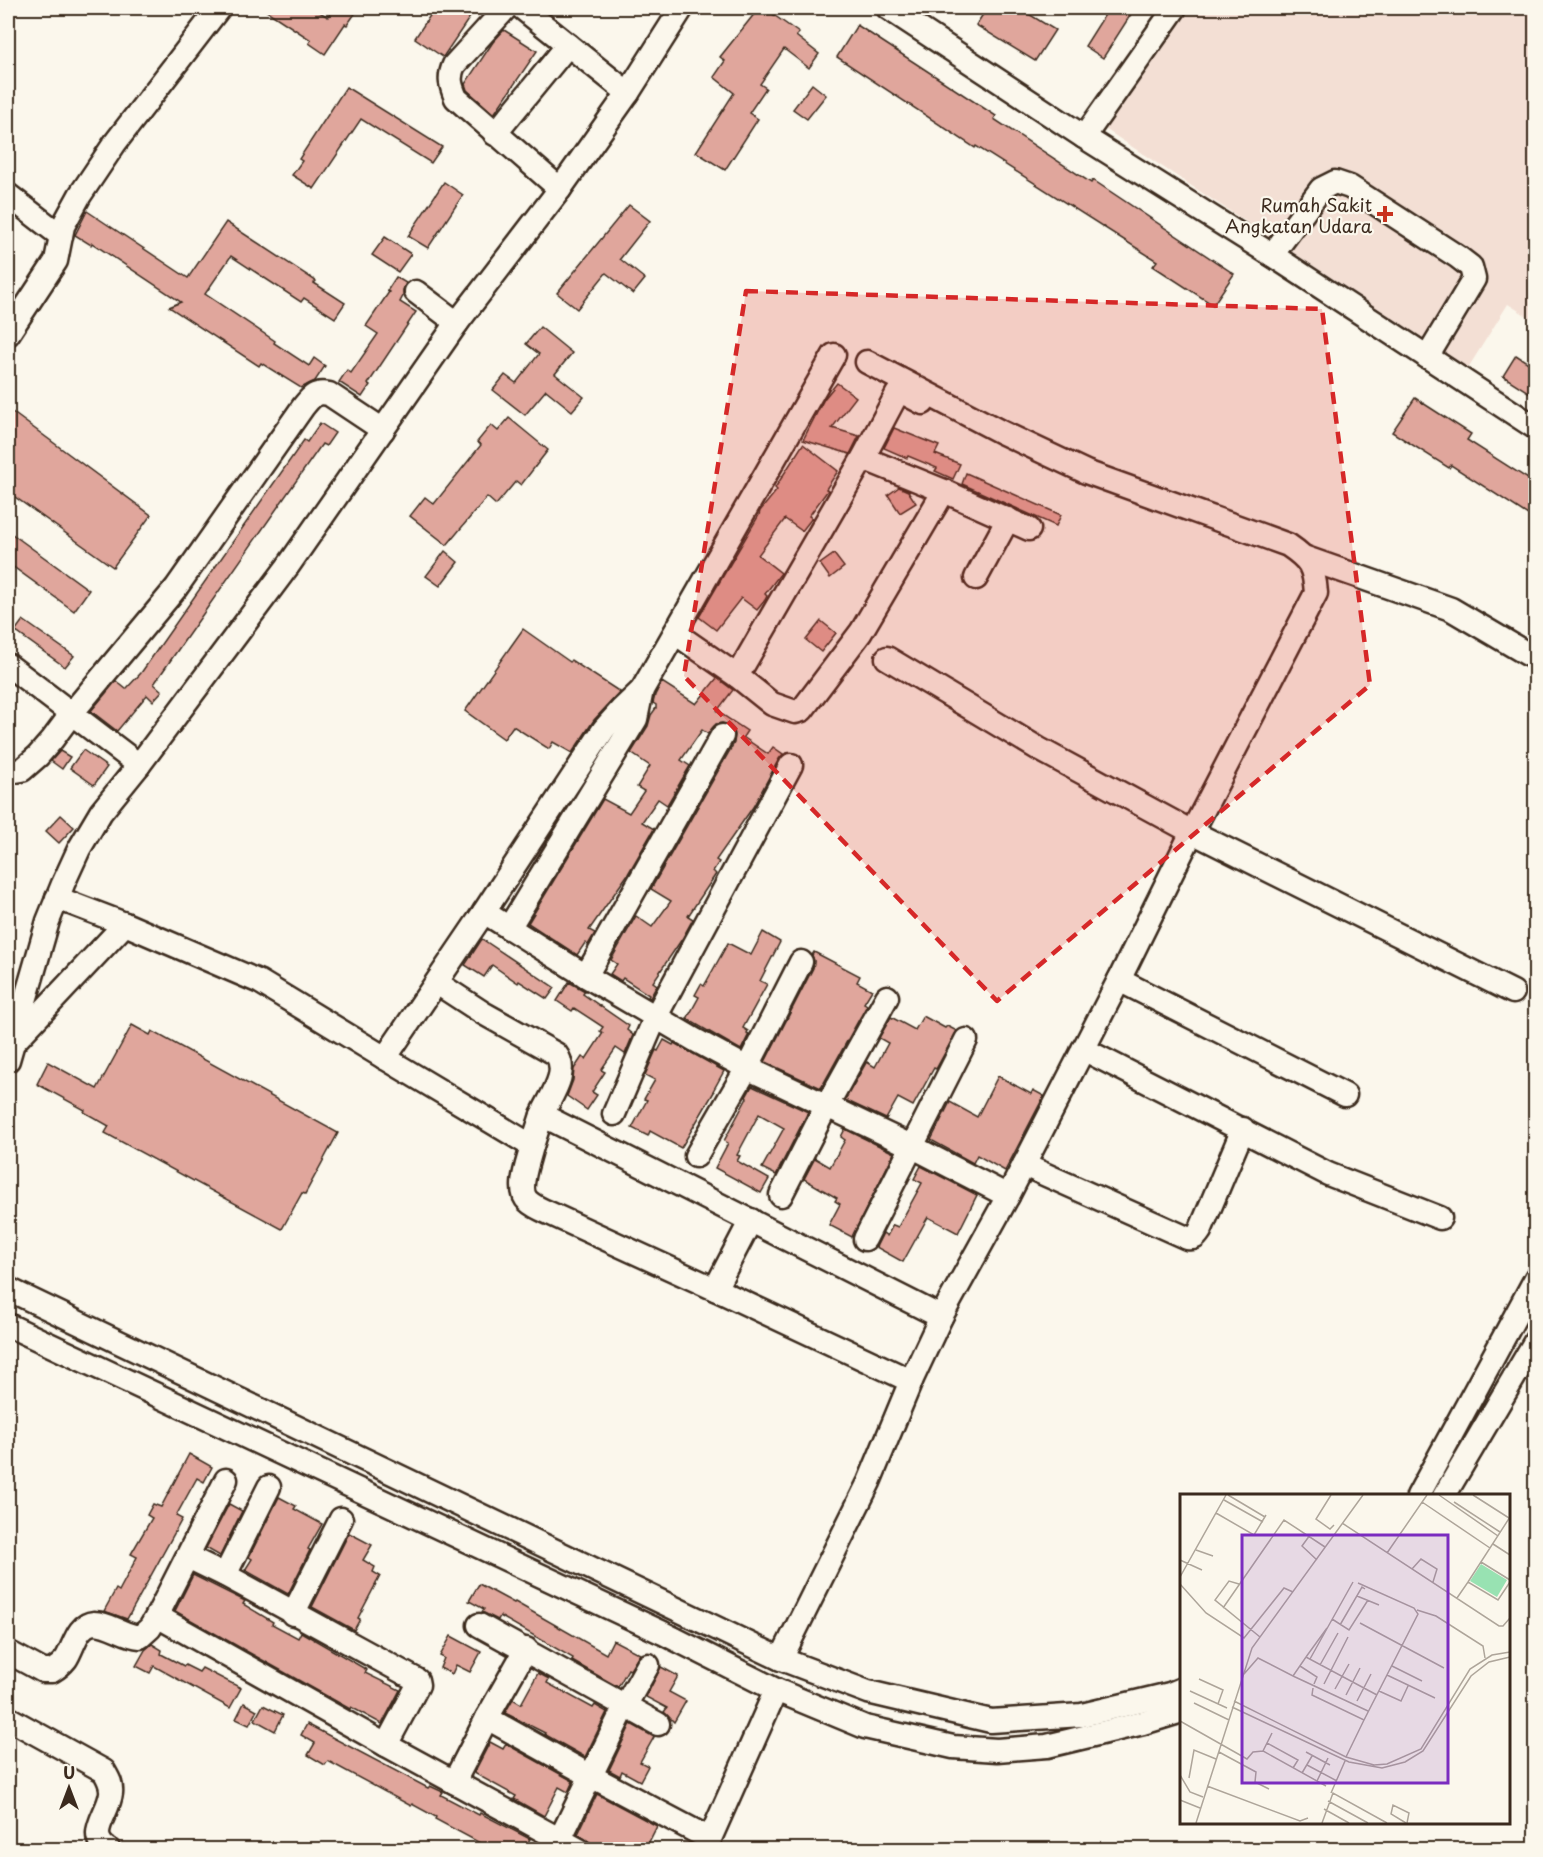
<svg xmlns="http://www.w3.org/2000/svg" width="1543" height="1857" viewBox="0 0 1543 1857" font-family="'Playpen Sans',sans-serif">
<style>
.built{fill:#f3dfd4}
.building{fill:#e0a69c;stroke:#3b2a1e;stroke-width:1.5}
.lines{fill:none;stroke-linecap:round;stroke-linejoin:round}
.minor-casing{stroke:#3b2a1e;stroke-width:27}
.minor{stroke:#fbf7ec;stroke-width:22}
.marked{fill:#d62828;fill-opacity:0.2;stroke:#d62828;stroke-width:4.5;stroke-dasharray:12 8;stroke-linejoin:round}
.poi-dot{fill:#c8321e;stroke:#fbf7ec;stroke-width:2}
.labels{text-anchor:middle;dominant-baseline:central;stroke-width:4.5;stroke-linejoin:round;paint-order:stroke}
.poi-label{font-size:18px;fill:#3b2a1e;stroke:#fbf7ec;text-anchor:end}
.inset-road{fill:none;stroke:#aea59a;stroke-width:1.5}
.view{fill:#7b2cbf;fill-opacity:0.15;stroke:#7b2cbf;stroke-width:3}
.inset-edge{fill:none;stroke:#3b2a1e;stroke-width:3}
</style>
<rect width="100%" height="100%" fill="#fbf7ec"/>
<filter id="ink" filterUnits="userSpaceOnUse"><feTurbulence type="fractalNoise" baseFrequency=".0167" numOctaves="2"/><feDisplacementMap in="SourceGraphic" scale="12" xChannelSelector="R" yChannelSelector="G"/><feConvolveMatrix kernelMatrix="1 2 1 2 8 2 1 2 1" color-interpolation-filters="sRGB"/></filter>
<g filter="url(#ink)">
<polygon class="built" points="1181,8 1535,8 1535,321 1508,304 1468,368 1099,125"/>
<g class="building">
<polygon points="262,8 313,8 328,17 334,8 359,8 347,25 345,24 325,54 309,43 311,40"/>
<polygon points="435,8 476,8 443,57 415,38"/>
<polygon points="759,8 764,8 799,33 796,36 819,54 809,68 784,49 760,84 766,88 749,113 758,119 725,170 696,152 734,93 714,77 725,61 720,57"/>
<polygon points="987,8 1019,8 1055,30 1035,61 976,25"/>
<polygon points="1109,8 1135,8 1103,58 1085,46"/>
<polygon points="857,25 996,116 994,119 1091,183 1093,180 1234,274 1213,305 1153,266 1157,261 976,146 975,148 837,57"/>
<polygon points="504,30 537,51 494,114 467,90 465,84 493,42"/>
<polygon points="812,84 826,95 807,119 793,109"/>
<polygon points="346,87 442,147 431,163 361,119 314,189 292,175 302,161 299,159"/>
<polygon points="444,182 463,195 428,248 408,236"/>
<polygon points="629,205 650,221 620,259 645,279 633,294 606,273 577,309 557,293"/>
<polygon points="87,211 188,278 226,222 316,281 314,283 345,303 335,318 304,298 301,302 231,256 205,294 275,341 274,343 309,366 314,358 325,366 315,381 301,388 261,363 259,366 169,307 181,302 92,243 91,245 75,235"/>
<polygon points="385,237 411,254 398,272 372,255"/>
<polygon points="396,277 406,283 403,290 403,296 400,302 416,312 368,384 370,385 362,397 339,382 347,370 351,373 378,334 366,326 389,292 387,291"/>
<polygon points="540,327 572,353 555,374 584,397 572,411 546,390 525,415 493,390 505,375 516,383 539,354 526,344"/>
<polygon points="1516,355 1536,368 1536,397 1503,376"/>
<polygon points="837,383 856,397 832,428 859,436 850,454 803,440 824,399"/>
<polygon points="1415,398 1471,434 1467,440 1536,484 1536,509 1531,517 1451,465 1449,468 1392,432"/>
<polygon points="8,409 151,515 113,567 8,492"/>
<polygon points="509,418 548,450 521,485 516,481 496,505 487,497 447,545 410,516 425,497 434,504 481,445 477,442 491,425 498,431"/>
<polygon points="320,423 335,433 326,446 322,444 154,684 162,691 153,701 147,695 117,731 91,711 116,681 126,689 141,673 304,440 307,442"/>
<polygon points="894,428 939,446 935,454 960,464 953,479 935,471 937,468 908,456 907,458 884,448"/>
<polygon points="803,444 838,471 826,489 828,490 809,516 812,518 802,531 785,519 758,555 781,573 765,594 767,596 765,600 757,610 741,598 716,630 699,617 759,515 760,511 777,490 775,488"/>
<polygon points="966,473 1061,515 1056,526 962,484"/>
<polygon points="899,487 908,491 916,503 900,513 888,495"/>
<polygon points="8,531 89,590 74,611 8,563"/>
<polygon points="445,551 458,562 440,586 426,576"/>
<polygon points="834,554 844,567 830,578 820,564"/>
<polygon points="23,620 74,656 65,667 15,631"/>
<polygon points="821,621 836,633 821,652 806,640"/>
<polygon points="523,629 570,662 571,660 620,692 594,720 572,753 553,742 549,749 513,726 504,739 465,711"/>
<polygon points="717,678 733,690 717,711 747,731 743,737 768,754 773,747 783,754 779,759 753,807 716,860 719,862 713,871 716,874 688,916 693,919 682,939 653,982 657,985 650,998 648,997 649,995 623,978 621,981 610,974 617,964 611,960 636,916 652,927 671,901 651,889 734,743 735,735 734,730 729,725 722,723 716,724 708,734 702,730 681,760 690,766 667,805 658,799 642,822 654,829 628,874 589,930 595,933 588,945 585,943 577,955 528,923 603,799 629,813 644,791 637,787 650,766 631,753 648,726 651,715 656,708 656,705 653,703 655,695 662,682 696,704"/>
<polygon points="83,750 107,767 94,785 70,768"/>
<polygon points="60,751 70,757 62,769 51,761"/>
<polygon points="61,815 74,827 59,843 46,831"/>
<polygon points="763,932 780,942 760,981 767,984 743,1028 748,1031 747,1033 749,1034 741,1050 687,1019 699,997 695,995 701,984 704,986 728,943 751,955"/>
<polygon points="482,939 555,988 547,999 519,981 518,983 492,965 484,977 465,965"/>
<polygon points="814,952 860,976 857,982 872,990 864,1003 867,1005 821,1088 765,1062 813,968 814,961 812,955"/>
<polygon points="569,982 585,991 583,994 629,1026 627,1030 633,1035 625,1054 616,1048 601,1070 605,1072 592,1092 597,1095 587,1110 567,1096 573,1080 574,1069 582,1057 586,1059 603,1033 600,1031 603,1027 574,1008 572,1011 557,1001"/>
<polygon points="923,1016 945,1028 947,1026 957,1031 936,1069 934,1068 913,1106 898,1098 886,1119 845,1100 866,1063 867,1062 875,1067 888,1043 879,1038 891,1017 915,1030"/>
<polygon points="132,1025 150,1035 152,1031 338,1133 305,1194 302,1193 282,1229 105,1133 109,1126 84,1112 85,1110 37,1084 48,1062 97,1089"/>
<polygon points="664,1040 673,1045 674,1043 724,1071 713,1091 714,1092 681,1148 650,1131 648,1136 632,1128 647,1100 644,1099 655,1080 645,1075 656,1050 658,1051"/>
<polygon points="998,1076 1031,1094 1033,1090 1044,1096 1005,1171 977,1155 973,1163 931,1140 950,1102 977,1117"/>
<polygon points="752,1086 808,1112 776,1175 762,1168 784,1128 759,1114 737,1155 740,1156 737,1161 769,1179 761,1193 715,1168 728,1143 724,1141 747,1098 746,1097"/>
<polygon points="845,1129 894,1153 852,1237 829,1225 840,1204 835,1201 837,1198 804,1179 815,1158 830,1167 845,1140 841,1137"/>
<polygon points="921,1166 977,1195 958,1233 928,1217 903,1262 876,1247 883,1233 887,1236 893,1225 898,1227 922,1183 914,1179"/>
<polygon points="189,1454 212,1467 204,1482 197,1478 176,1516 182,1519 127,1619 104,1611 116,1589 119,1591 137,1557 131,1554 152,1518 147,1515 153,1504 161,1507"/>
<polygon points="279,1497 296,1506 294,1509 322,1524 308,1549 310,1550 288,1594 245,1570 252,1559 249,1557"/>
<polygon points="229,1504 242,1511 220,1556 206,1548"/>
<polygon points="349,1533 372,1545 363,1560 375,1567 373,1572 380,1576 358,1618 360,1619 354,1630 312,1607"/>
<polygon points="193,1575 245,1601 243,1604 273,1622 272,1624 298,1638 301,1632 367,1670 365,1673 400,1690 382,1724 351,1707 350,1709 175,1611"/>
<polygon points="479,1584 514,1603 515,1602 606,1654 613,1640 640,1654 630,1670 628,1669 618,1687 572,1661 573,1658 500,1616 498,1620 482,1612 484,1609 469,1601"/>
<polygon points="451,1636 481,1652 470,1672 456,1665 452,1674 440,1668 444,1658 440,1656"/>
<polygon points="152,1644 162,1650 161,1654 184,1666 185,1665 199,1672 202,1668 241,1688 230,1708 154,1666 150,1673 136,1666 145,1650"/>
<polygon points="661,1667 678,1676 669,1692 686,1701 674,1722 664,1712 667,1708 646,1697"/>
<polygon points="538,1673 549,1679 547,1683 593,1708 595,1705 607,1712 585,1757 544,1734 545,1733 505,1713 513,1699 521,1704"/>
<polygon points="244,1703 257,1710 249,1725 236,1719"/>
<polygon points="263,1705 283,1715 275,1731 255,1720"/>
<polygon points="307,1724 428,1788 430,1786 443,1792 441,1795 479,1815 480,1813 530,1839 524,1850 501,1850 493,1845 491,1849 435,1819 436,1817 412,1804 411,1806 328,1761 325,1765 308,1755 315,1743 301,1735"/>
<polygon points="631,1724 654,1737 640,1762 648,1766 640,1781 622,1771 620,1776 609,1770"/>
<polygon points="490,1742 503,1749 506,1744 573,1781 568,1792 559,1787 544,1816 514,1799 516,1796 474,1773"/>
<polygon points="597,1794 657,1826 645,1850 602,1850 578,1834"/>
</g>
<g class="lines">
<g class="minor-casing">
<g id="minor">
<path d="M 506,8 L 454,65 C 448,78 451,86 456,98 L 560,189"/>
<polyline points="522,8 628,93"/>
<polyline points="888,8 1084,137 1272,255 1536,428"/>
<polyline points="495,134 568,45"/>
<polyline points="1084,137 1175,8"/>
<polyline points="8,195 61,236"/>
<polyline points="1272,255 1321,189 1335,182 1350,187 1458,257 1471,267 1474,279 1427,357"/>
<polyline points="416,292 457,323"/>
<polyline points="8,334 56,261 63,226 80,195 115,143 219,8"/>
<polyline points="863,458 944,491 1029,529"/>
<polyline points="1306,558 1451,609 1536,659"/>
<polyline points="976,578 1008,519"/>
<polyline points="675,633 737,676 772,704 795,712 802,710 861,632 944,491"/>
<polyline points="887,658 1039,749 1192,832 1513,992"/>
<polyline points="8,665 139,765"/>
<polyline points="737,676 863,458 897,394 902,392 923,403"/>
<path d="M 8,769 L 16,771 L 22,770 L 38,756 L 52,740 L 72,713 L 176,588 L 303,407 C 311,397 315,391 329,394 L 383,430"/>
<polyline points="57,898 125,924"/>
<polyline points="484,912 604,729 621,710 642,690"/>
<polyline points="509,928 636,719 642,690 834,355"/>
<polyline points="586,976 722,736"/>
<polyline points="1119,980 1345,1095"/>
<path d="M 437,983 L 483,1013 L 556,1054 C 570,1072 550,1097 542,1115"/>
<polyline points="16,1040 125,924 260,982 385,1058 484,912 586,976 695,1040 747,1068 911,1146 1008,1196"/>
<polyline points="1083,1049 1328,1174 1440,1218"/>
<polyline points="385,1058 532,1146 542,1115 941,1317"/>
<polyline points="8,1060 48,921 63,884 79,849 101,812 139,765 288,566 457,323 560,189 628,93 682,8"/>
<polyline points="614,1114 656,1016 791,765"/>
<path d="M 532,1146 C 529,1160 516,1190 528,1201 C 533,1206 542,1210 549,1213 L 715,1289 L 911,1381 L 941,1317 L 1008,1196 L 1119,980 L 1192,832 L 1316,593 C 1314,566 1310,560 1288,545 L 1086,472 L 1001,432 L 867,362"/>
<polyline points="696,1156 747,1068 801,962"/>
<path d="M 1024,1165 L 1187,1238 C 1195,1239 1196,1237 1200,1231 L 1243,1129"/>
<polyline points="781,1195 826,1107 887,997"/>
<polyline points="865,1239 966,1040"/>
<polyline points="8,1289 781,1659 868,1692 991,1721 1082,1715 1170,1694 1182,1689"/>
<polyline points="715,1289 751,1220"/>
<polyline points="8,1325 663,1633 776,1690 865,1727 953,1747 997,1750 1047,1746 1143,1723 1182,1711"/>
<polyline points="226,1480 157,1616 386,1745 579,1850"/>
<polyline points="1418,1496 1536,1278"/>
<polyline points="1444,1496 1536,1340"/>
<polyline points="188,1557 225,1575 417,1680 418,1685 386,1745"/>
<polyline points="225,1575 269,1487"/>
<polyline points="293,1614 341,1519"/>
<polyline points="479,1625 658,1724"/>
<path d="M 8,1652 L 43,1671 L 52,1671 C 57,1668 62,1664 66,1659 C 74,1647 77,1624 94,1623 C 110,1623 124,1636 140,1637 L 150,1628 L 157,1616"/>
<polyline points="781,1659 869,1482 911,1381"/>
<path d="M 8,1718 L 104,1771 C 108,1778 112,1784 111,1793 C 109,1814 84,1835 109,1850"/>
<polyline points="487,1718 591,1776 710,1839"/>
<polyline points="454,1782 487,1718 526,1649"/>
<polyline points="560,1839 625,1706 648,1665"/>
<polyline points="705,1850 776,1690"/>
</g>
</g>
<use href="#minor" class="minor"/>
</g>
</g>
<path class="marked" d="M 746,291 L 1322,309 L 1370,685 L 997,1001 L 684,676 Z"/>
<path class="poi-dot" d="M1382 205h6v6h6v6h-6v6h-6v-6h-6v-6h6z"/>
<g class="labels">
<g class="poi-label">
<text x="1372" y="204">Rumah Sakit<tspan x="1372" dy="21">Angkatan Udara</tspan></text>
</g>
</g>
<g transform="translate(1180 1494)">
<rect width="330" height="330" fill="#fbf7ec"/>
<path d="M 301,70 L 327,86 L 317,103 L 290,87 Z" fill="#98e2b2"/>
<path class="inset-road" d="M 48,1 L 85,23M 151,1 L 136,25 L 150,35 L 154,31M 259,1 L 318,42M 293,1 L 329,24M 44,6 L 83,28M 242,8 L 310,54M 274,8 L 320,38M 36,19 L 74,41 L 86,21M 162,29 L 319,132 L 323,132 L 330,124M 130,41 L 122,52 L 137,66M 313,50 L 330,61M 16,56 L 33,62M 207,59 L 247,1M 0,66 L 22,76M 301,68 L 330,86M 232,75 L 241,65 L 257,75 L 253,88M 0,83 L 46,1M 288,88 L 330,23M 0,90 L 26,119 L 64,144 L 104,94 L 113,98M 59,90 L 49,87 L 35,106 L 80,143M 177,102 L 199,111M 277,104 L 288,88 L 318,106 L 330,88M 43,114 L 104,26 L 145,53M 237,116 L 256,122 L 303,152 L 305,164M 152,125 L 169,136 L 188,106M 180,129 L 264,174M 160,131 L 182,93 L 185,95M 126,163 L 147,134M 130,165 L 173,88M 140,171 L 158,139M 120,172 L 137,183 L 134,190M 212,172 L 242,187M 64,180 L 78,164 L 113,182 L 126,163 L 197,201M 207,181 L 255,204M 113,182 L 188,217M 19,185 L 43,196 L 38,210M 144,190 L 168,143M 133,194 L 132,201 L 184,226 L 238,120 L 234,114 L 178,89M 155,195 L 169,170M 10,197 L 47,214M 199,197 L 221,207 L 228,192M 166,201 L 180,174M 54,207 L 166,263 L 194,271 L 207,270 L 241,255 L 290,175 L 312,161 L 330,158M 177,207 L 191,180M 14,209 L 49,226M 52,213 L 169,268 L 202,274 L 225,268 L 243,257 L 291,182 L 309,168 L 330,163M 0,227 L 67,265 L 73,258 L 83,257M 92,239 L 83,257 L 146,292M 87,249 L 118,266 L 113,274M 39,258 L 76,278 L 75,288 L 89,295M 126,258 L 150,271M 166,263 L 184,226M 127,271 L 157,287M 122,279 L 132,262M 0,281 L 10,298 L 23,303M 9,284 L 14,256 L 36,265M 137,287 L 148,264M 27,292 L 120,327 L 128,324M 151,299 L 165,267M 0,306 L 20,314M 148,307 L 188,329M 144,315 L 169,329M 16,329 L 72,154 L 183,1M 142,329 L 153,299 L 207,329M 226,329 L 211,320 L 213,311 L 229,319 L 227,329"/>
<path class="view" d="M 62,41 L 268,41 L 268,289 L 62,289 Z"/>
<rect width="330" height="330" class="inset-edge"/>
</g>
<rect width="1543" height="1857" fill="none" stroke="#fbf7ec" stroke-width="30"/>
<rect x="15" y="15" width="1513" height="1827" fill="none" stroke="#3b2a1e" stroke-width="2" filter="url(#ink)"/>
<g transform="translate(69 1788)" stroke="#fbf7ec" stroke-width="4.5" paint-order="stroke">
<path d="M0-4.5L10 22L0 15L-10 22Z" fill="#3b2a1e"/>
<text y="-9" font-size="16" font-weight="bold" text-anchor="middle" fill="#3b2a1e">U</text>
</g>
</svg>
